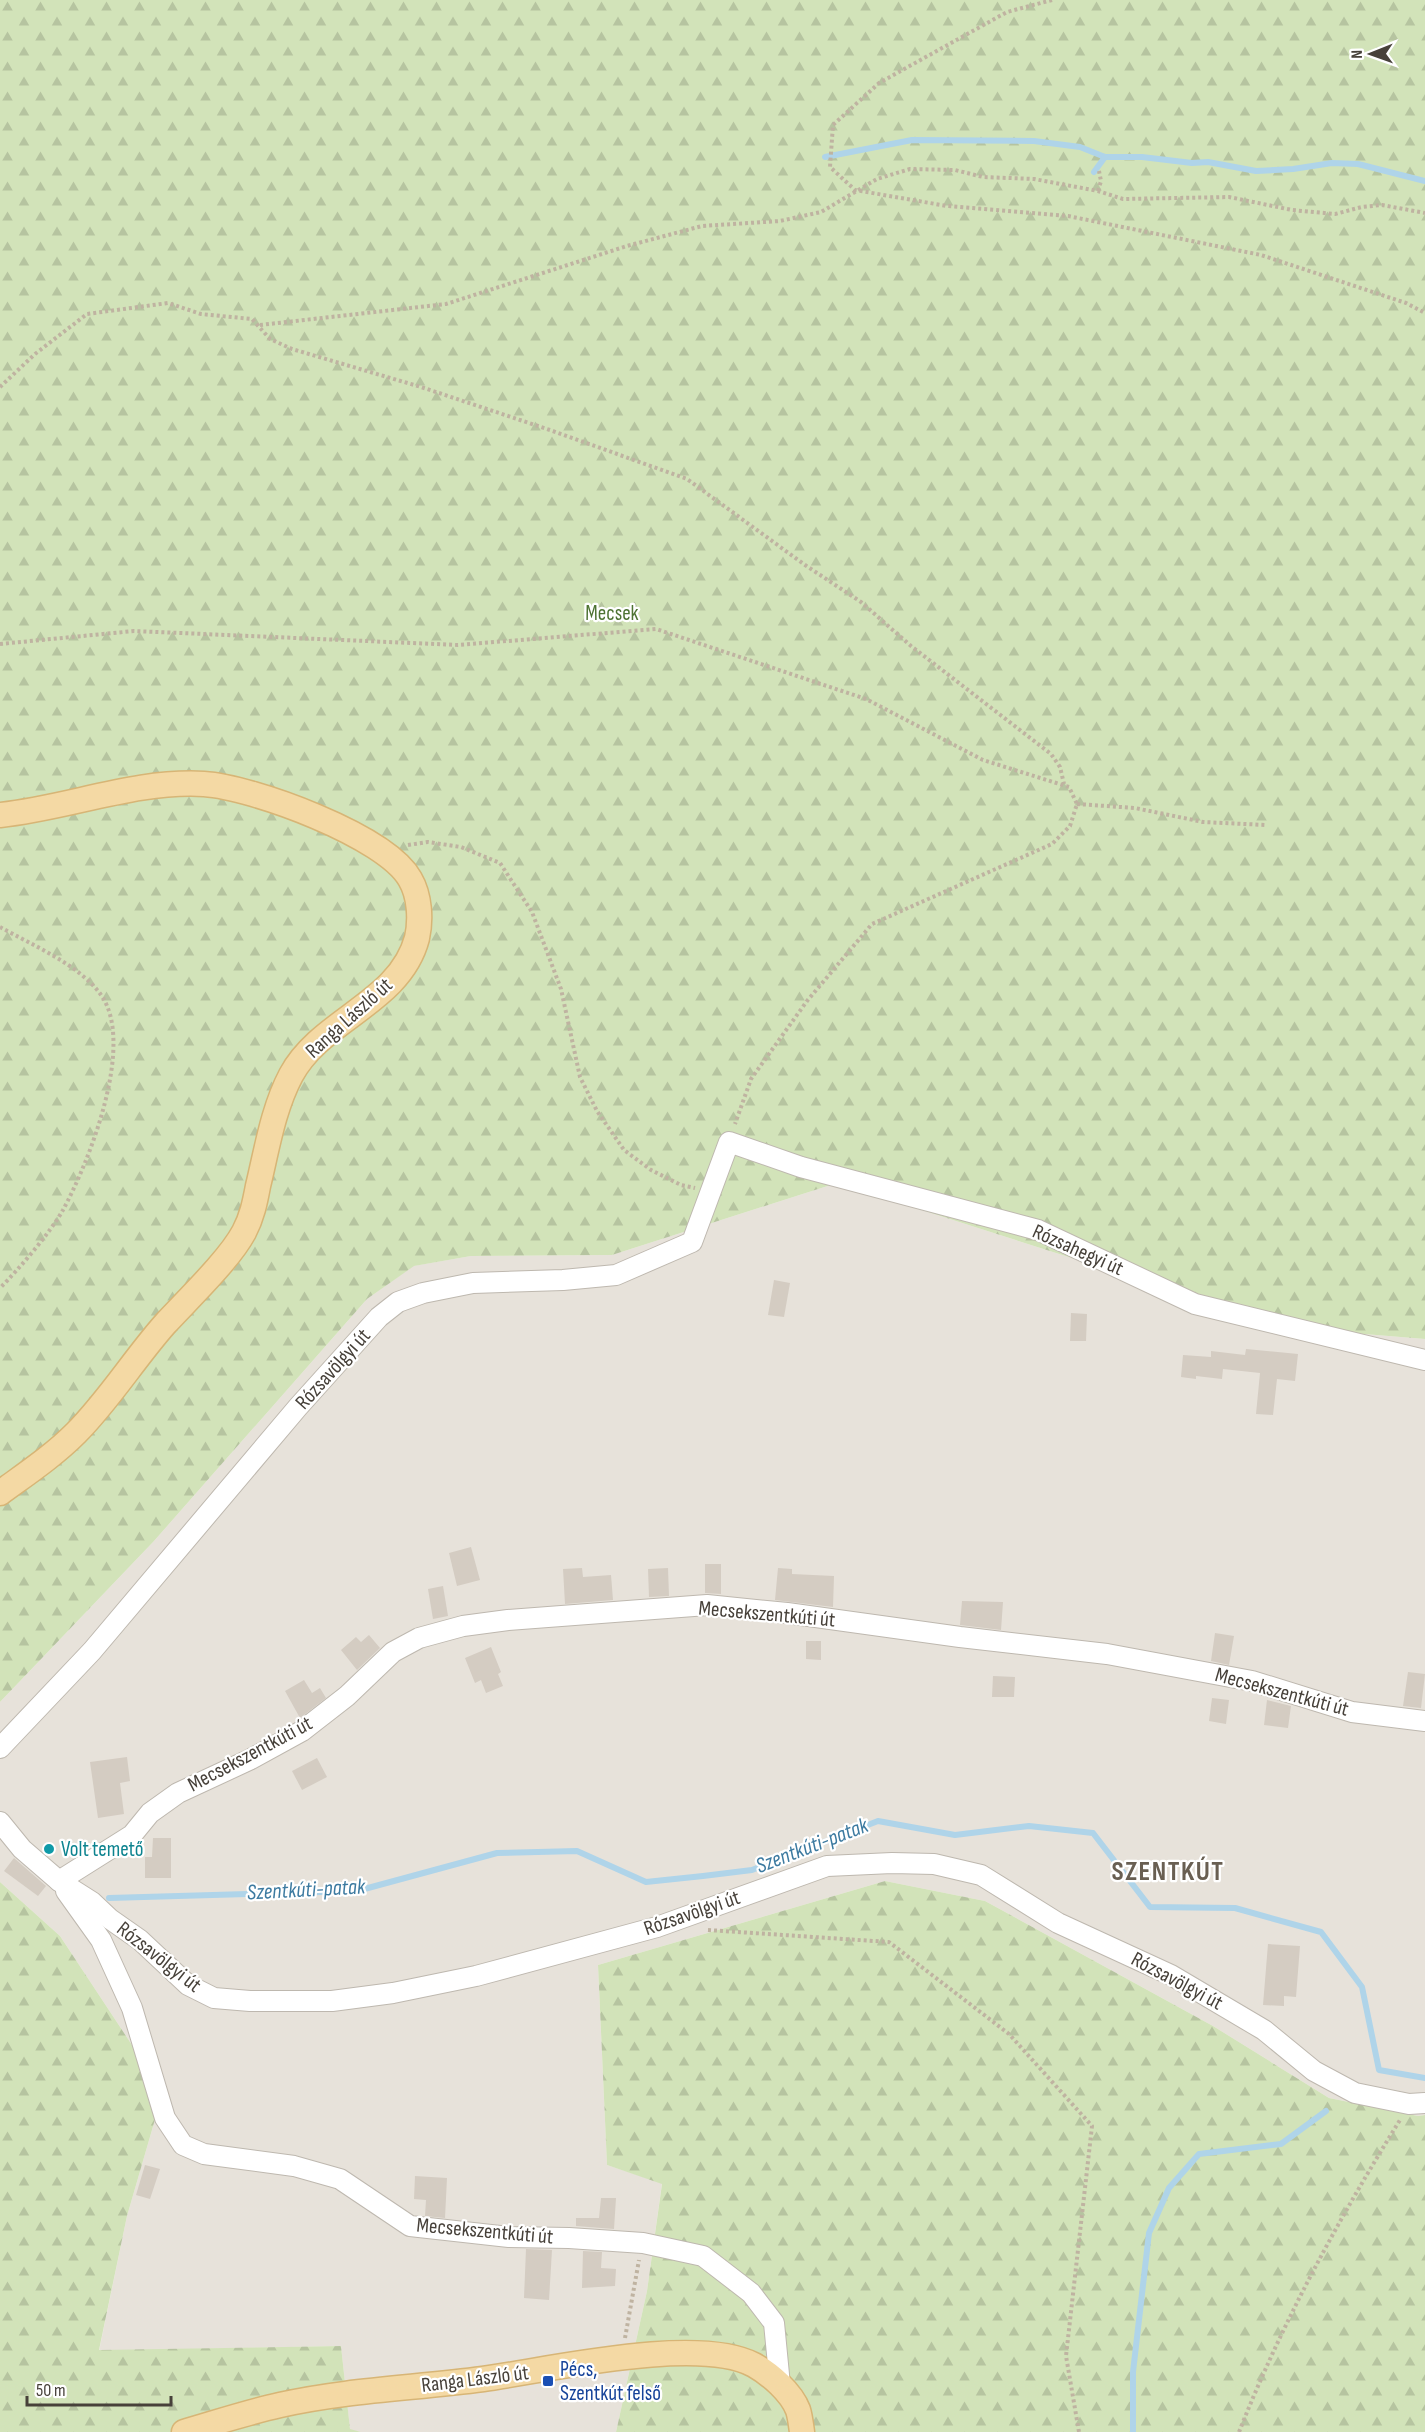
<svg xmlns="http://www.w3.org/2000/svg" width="1425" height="2432" viewBox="0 0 1425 2432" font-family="'Sofia Sans Condensed',sans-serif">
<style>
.residential{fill:#e7e2da}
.forest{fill:url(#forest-firs)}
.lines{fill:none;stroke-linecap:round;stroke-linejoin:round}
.stream{stroke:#afd4e9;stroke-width:6}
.building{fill:#d4ccc2}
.minor-casing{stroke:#beb8af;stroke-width:22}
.major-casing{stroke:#d7b576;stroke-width:27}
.path{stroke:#bfb3a1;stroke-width:4;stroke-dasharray:3 3;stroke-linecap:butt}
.minor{stroke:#fff;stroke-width:20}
.major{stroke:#f4d9a4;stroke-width:24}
.culture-dot{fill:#0f9aa8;stroke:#fff;stroke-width:2}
.transit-dot{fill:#1a4fb4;stroke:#fff;stroke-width:2}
.labels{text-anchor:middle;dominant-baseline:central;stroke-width:4.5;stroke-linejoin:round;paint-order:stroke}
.park-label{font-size:21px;fill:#4e7333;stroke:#fff}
.street-label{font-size:21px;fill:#47413a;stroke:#fff}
.culture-label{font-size:21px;fill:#0d838f;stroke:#fff;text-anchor:start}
.transit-label{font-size:21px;fill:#164399;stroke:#fff;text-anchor:start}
.water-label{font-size:22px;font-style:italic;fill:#3c7aa0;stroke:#fff}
.district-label{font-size:27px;font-weight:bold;letter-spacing:1.5px;fill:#695f52;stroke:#fff}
</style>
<defs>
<pattern id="forest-firs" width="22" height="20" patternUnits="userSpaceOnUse" patternTransform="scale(1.5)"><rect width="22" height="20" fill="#d2e3b9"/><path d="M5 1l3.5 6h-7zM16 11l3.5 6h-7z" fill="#b6c4a0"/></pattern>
</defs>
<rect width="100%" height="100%" fill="#f4f1eb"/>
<polygon class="residential" points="837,1183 1291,1328 1425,1339 1425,2115 1418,2116 1329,2098 1213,2026 985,1901 885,1881 598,1965 607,2165 662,2183 647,2291 616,2432 361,2432 350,2430 341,2346 99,2351 127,2216 163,2092 60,1936 0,1882 0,1702 154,1541 367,1299 413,1266 471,1256 612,1255"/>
<g class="forest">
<polygon points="0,0 1425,0 1425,1339 1291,1328 837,1183 612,1255 471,1256 414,1266 367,1299 154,1541 0,1702"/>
<polygon points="885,1881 985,1901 1213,2026 1329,2098 1418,2116 1425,2115 1425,2432 616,2432 647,2291 662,2184 607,2165 598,1965"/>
<polygon points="0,1882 60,1936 163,2092 127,2216 99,2350 341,2346 350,2429 361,2432 0,2432"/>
</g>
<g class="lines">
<g class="stream">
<polyline points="825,157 912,140 1034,141 1080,147 1105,157 1142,157 1192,163 1208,162 1256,171 1293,169 1332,163 1358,164 1425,181"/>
<polyline points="1094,172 1105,157"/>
<polyline points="109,1898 357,1891 497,1853 577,1851 646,1882 703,1876 752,1870 878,1821 955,1835 1029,1826 1093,1833 1150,1907 1235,1908 1321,1932 1362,1987 1379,2070 1425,2078"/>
<polyline points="1133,2432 1133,2372 1149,2233 1169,2188 1199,2154 1281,2144 1326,2111"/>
</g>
</g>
<g class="building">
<polygon points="774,1280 790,1283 784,1317 768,1315"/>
<polygon points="1071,1313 1087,1314 1086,1341 1070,1341"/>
<polygon points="1246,1349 1298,1354 1295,1381 1277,1379 1273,1415 1256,1414 1260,1373 1223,1369 1222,1379 1196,1376 1196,1379 1181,1377 1183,1355 1211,1357 1211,1351 1245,1355"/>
<polygon points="471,1547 480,1580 457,1586 449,1553"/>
<polygon points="705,1564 721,1564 721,1594 705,1593"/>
<polygon points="582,1568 583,1577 611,1575 613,1600 565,1604 563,1569"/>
<polygon points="668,1568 669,1596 649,1597 648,1569"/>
<polygon points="778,1568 792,1569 792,1574 834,1576 833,1607 775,1600"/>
<polygon points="443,1586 448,1616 433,1619 428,1589"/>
<polygon points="962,1601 1003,1602 1001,1630 960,1625"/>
<polygon points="1215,1633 1234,1636 1229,1665 1211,1661"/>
<polygon points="369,1635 380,1648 357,1670 341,1650 356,1637 361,1642"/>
<polygon points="806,1641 821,1641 821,1660 806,1659"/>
<polygon points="491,1647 501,1672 498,1674 503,1686 486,1693 481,1680 475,1683 465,1658"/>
<polygon points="1408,1672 1425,1674 1421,1708 1403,1706"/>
<polygon points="993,1676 1015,1677 1014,1697 992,1697"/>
<polygon points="304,1680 312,1693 320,1688 326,1698 300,1718 285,1691"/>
<polygon points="1212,1698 1229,1700 1226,1724 1209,1721"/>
<polygon points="1267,1700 1291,1706 1288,1728 1264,1725"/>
<polygon points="127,1757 130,1781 120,1783 124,1814 98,1818 90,1762"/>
<polygon points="317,1758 327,1777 302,1790 292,1771"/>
<polygon points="153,1838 171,1838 171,1878 145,1878 145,1857 152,1857"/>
<polygon points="14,1858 46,1886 38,1896 4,1871"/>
<polygon points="1268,1944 1300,1946 1296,1997 1284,1996 1284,2006 1263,2005"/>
<polygon points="145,2165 160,2169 150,2199 136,2195"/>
<polygon points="415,2176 447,2178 445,2218 425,2216 426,2200 414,2199"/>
<polygon points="601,2198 616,2198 614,2229 576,2226 576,2218 599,2218"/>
<polygon points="526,2249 552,2250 549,2300 524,2298"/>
<polygon points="583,2251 602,2252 601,2268 616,2269 615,2286 582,2288"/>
</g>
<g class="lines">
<g class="minor-casing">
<g id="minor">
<polyline points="0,1748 92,1651 298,1407 379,1317 398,1302 423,1293 473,1283 563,1280 616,1275 692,1242 729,1142 801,1167 1038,1230 1195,1304 1425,1360"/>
<polyline points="0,1822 22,1849 59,1881 92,1902 110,1919 140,1940 188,1985 214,1998 250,2001 332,2001 393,1993 476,1976 657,1927 827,1866 892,1863 934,1864 981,1875 1058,1923 1171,1975 1264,2030 1314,2071 1355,2093 1409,2104 1425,2103"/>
<polyline points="59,1881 132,1835 150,1813 178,1793 249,1760 302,1731 347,1696 393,1652 419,1638 463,1626 508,1620 707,1605 787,1613 960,1637 1107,1654 1252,1681 1352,1712 1425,1721"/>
<polyline points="66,1891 101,1940 132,2008 165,2118 183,2145 204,2154 294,2166 340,2179 410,2226 509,2237 569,2238 643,2243 703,2256 751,2293 774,2323 780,2385"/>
</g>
</g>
<g class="major-casing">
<g id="major">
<path d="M 0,815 C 68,808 135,780 204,784 C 252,787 386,836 410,879 C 420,896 421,920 417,938 C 400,1003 321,1019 291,1075 C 273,1109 267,1149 258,1186 C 255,1202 252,1217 244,1232 C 229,1260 188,1299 165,1324 C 134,1359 109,1400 76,1433 C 53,1456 26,1474 0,1493"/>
<path d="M 184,2432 C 215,2423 248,2412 280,2405 C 347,2390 416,2388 483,2379 C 548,2370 698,2335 754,2365 C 770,2374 791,2392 798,2410 C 800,2416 801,2425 802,2432"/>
</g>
</g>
<g class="path">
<polyline points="1052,0 1007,12 879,83 833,125 830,167 855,190 947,206 1068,216 1261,255 1406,303 1425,313"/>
<polyline points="1098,191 1101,181 1099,171"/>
<polyline points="260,325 446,304 627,246 702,226 780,221 821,212 877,179 910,169 955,170 983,177 1034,179 1098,191 1123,199 1229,197 1292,210 1335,214 1362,207 1382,205 1425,213"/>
<polyline points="0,387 35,354 87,314 168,303 201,314 252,319 270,339 292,349 421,387 550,430 687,479 805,565 861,602 911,646 1051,754 1060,767 1064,784"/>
<polyline points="0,644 134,631 458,645 656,629 866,699 983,760 1069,787 1077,804 1070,826 1052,844 872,924 807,1001 751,1079 735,1124"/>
<polyline points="1077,804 1135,808 1203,822 1266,825"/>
<polyline points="408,845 428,842 461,847 500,863 532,912 561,989 580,1077 597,1111 624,1150 651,1170 681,1185 695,1188"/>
<path d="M 0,927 C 32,945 80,965 101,995 C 136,1044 89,1162 63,1210 C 50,1233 19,1269 0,1288"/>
<polyline points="708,1930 889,1942 1009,2034 1092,2126 1066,2356 1079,2432"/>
<polyline points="625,2338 639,2260"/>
<path d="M 1239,2432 C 1282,2323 1338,2220 1400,2120"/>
</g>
<use href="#minor" class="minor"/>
<use href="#major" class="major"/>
</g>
<circle class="culture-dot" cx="49" cy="1849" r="6"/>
<rect class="transit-dot" x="542" y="2375" width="12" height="12" rx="3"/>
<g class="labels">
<g class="park-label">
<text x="612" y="613">Mecsek</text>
</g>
<g class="street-label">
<text transform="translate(349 1018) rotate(-42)">Ranga László út</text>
<text transform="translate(1078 1250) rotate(24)">Rózsahegyi út</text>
<text transform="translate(333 1369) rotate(-48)">Rózsavölgyi út</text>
<text transform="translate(767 1614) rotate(5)">Mecsekszentkúti út</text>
<text transform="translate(1282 1692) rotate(15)">Mecsekszentkúti út</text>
<text transform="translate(250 1754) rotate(-28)">Mecsekszentkúti út</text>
<text transform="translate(692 1913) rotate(-19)">Rózsavölgyi út</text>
<text transform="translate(159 1957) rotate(38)">Rózsavölgyi út</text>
<text transform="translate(1177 1981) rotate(28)">Rózsavölgyi út</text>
<text transform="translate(485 2231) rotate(5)">Mecsekszentkúti út</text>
<text transform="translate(475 2379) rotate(-7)">Ranga László út</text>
</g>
<g class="culture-label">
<text x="61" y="1849">Volt temető</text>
</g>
<g class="transit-label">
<text x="560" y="2369">Pécs,<tspan x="560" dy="24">Szentkút felső</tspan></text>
</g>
<g class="water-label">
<text transform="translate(812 1846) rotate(-21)">Szentkúti-patak</text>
<text transform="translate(306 1890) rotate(-3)">Szentkúti-patak</text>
</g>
<g class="district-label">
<text x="1168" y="1872">SZENTKÚT</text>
</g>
</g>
<g transform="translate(1371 54) rotate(269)" stroke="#ffffff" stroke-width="4.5" paint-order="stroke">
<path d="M0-4.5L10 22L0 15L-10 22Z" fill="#47413a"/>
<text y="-9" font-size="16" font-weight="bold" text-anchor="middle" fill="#47413a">N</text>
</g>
<path d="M27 2396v9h144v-9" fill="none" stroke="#47413a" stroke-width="3"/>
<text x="36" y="2396" font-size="18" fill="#47413a" stroke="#ffffff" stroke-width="4.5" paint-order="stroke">50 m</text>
</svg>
